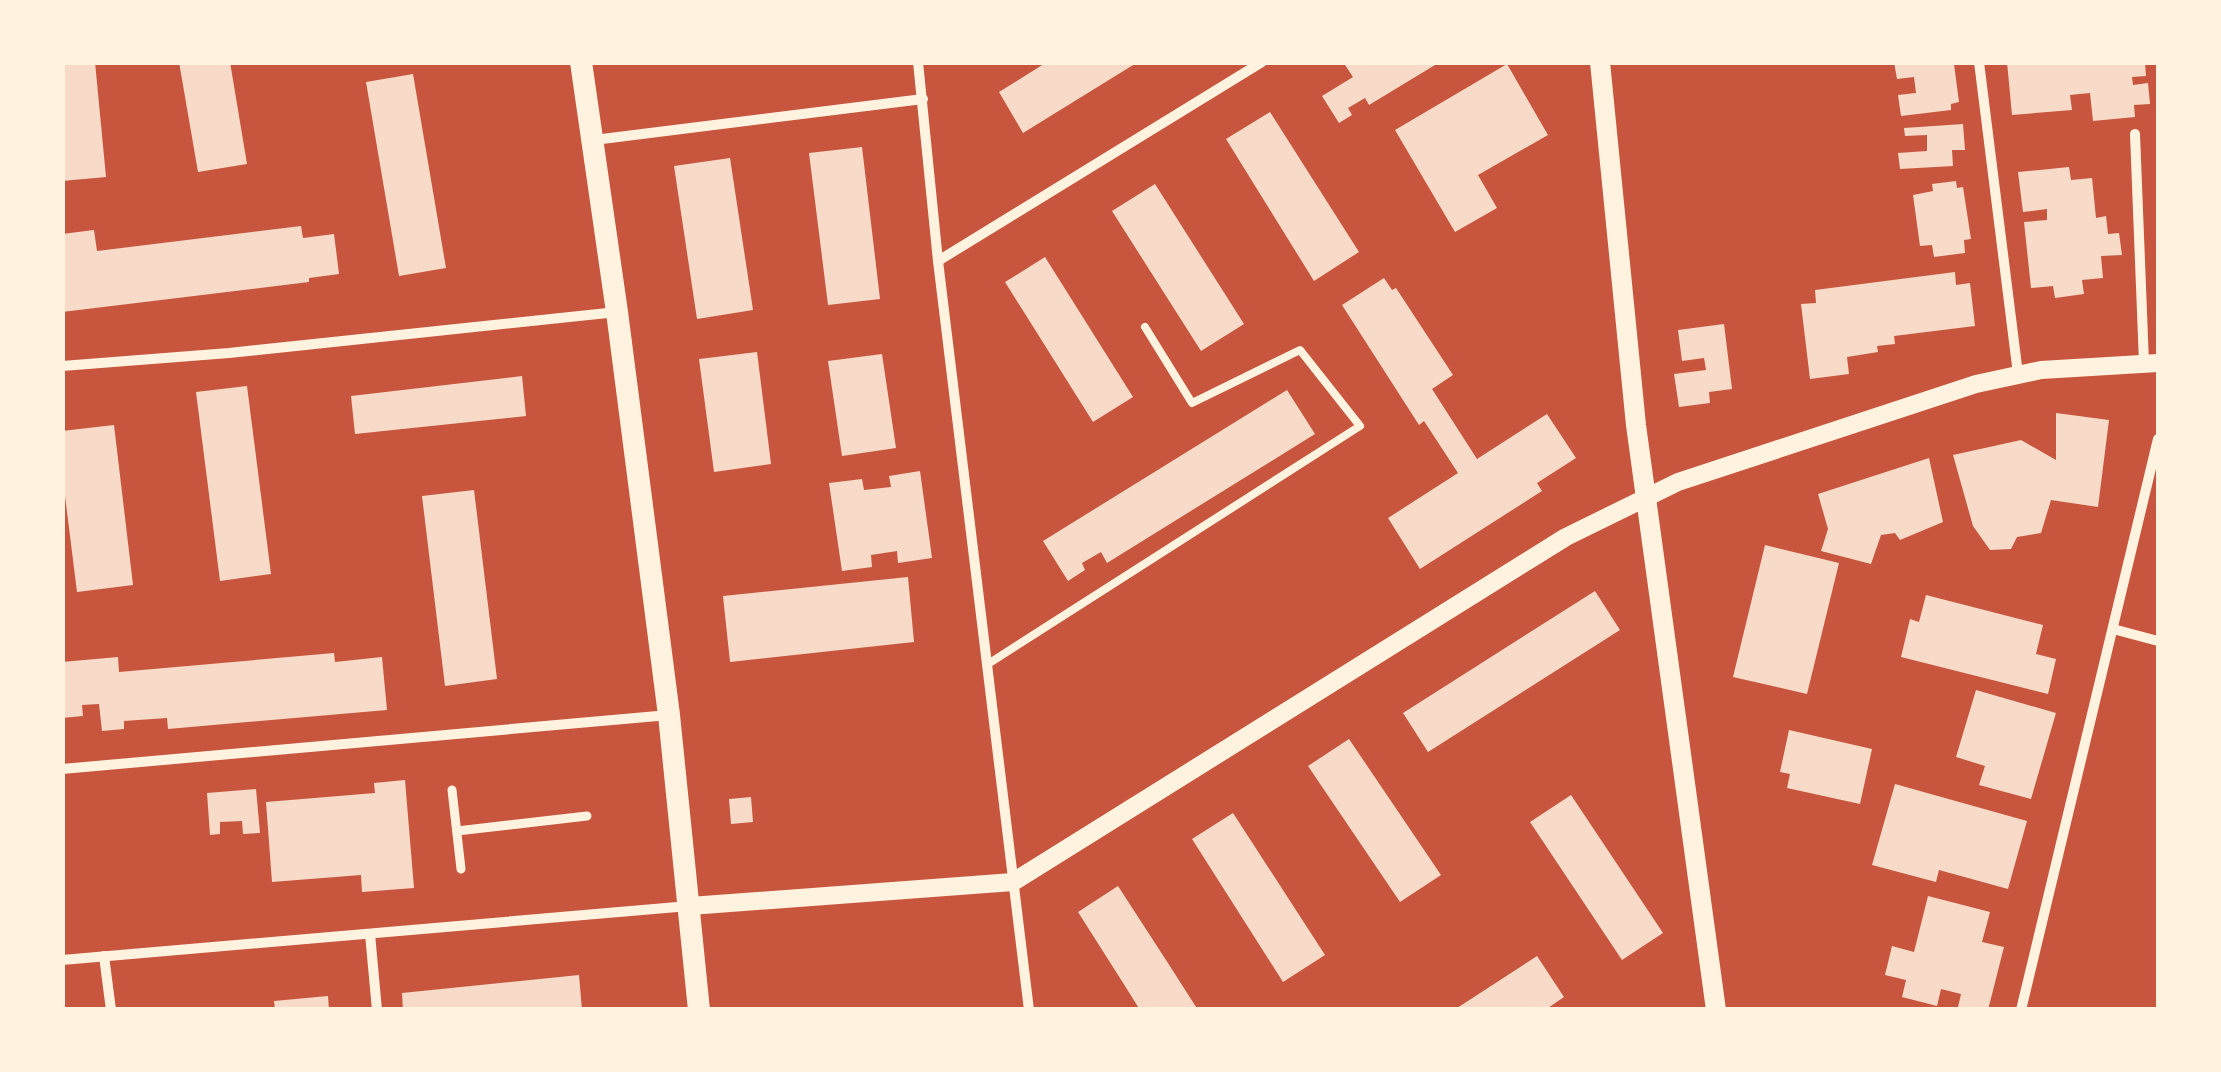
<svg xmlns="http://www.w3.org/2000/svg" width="2221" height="1072" viewBox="0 0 2221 1072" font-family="'Nunito Sans',sans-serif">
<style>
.building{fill:#f7dbc8}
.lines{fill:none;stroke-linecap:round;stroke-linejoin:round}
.service{stroke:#fff3e0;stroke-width:8}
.pedestrian{stroke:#fff3e0;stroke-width:9}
.minor{stroke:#fff3e0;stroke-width:10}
.tertiary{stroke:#fff3e0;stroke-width:18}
.secondary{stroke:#fff3e0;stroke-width:20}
.primary{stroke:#fff3e0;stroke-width:22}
</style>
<rect width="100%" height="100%" fill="#c8553d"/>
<g class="building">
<polygon points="62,62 95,62 106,177 62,181"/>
<polygon points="179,62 230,62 247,164 198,172"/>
<polygon points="1047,62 1138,62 1023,133 999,92"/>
<polygon points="1343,62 1440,62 1369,105 1365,98 1348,108 1352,115 1339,123 1322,96 1353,77"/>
<polygon points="1894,62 1954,64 1959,102 1951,104 1951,110 1901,116 1898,95 1916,93 1914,77 1897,79"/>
<polygon points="2007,62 2145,62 2146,76 2132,77 2133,85 2148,83 2150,104 2134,105 2135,117 2093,121 2090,93 2070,95 2072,110 2012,115"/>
<polygon points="1507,64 1548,135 1478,175 1497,208 1455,232 1395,130"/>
<polygon points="413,74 446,268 399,276 366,82"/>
<polygon points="1270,112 1359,252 1314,281 1226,139"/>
<polygon points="1963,124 1965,150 1952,150 1953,166 1900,169 1898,153 1927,151 1927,135 1905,136 1904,128"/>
<polygon points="862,147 880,299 828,305 809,153"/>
<polygon points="730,158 753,310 697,319 674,166"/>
<polygon points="2069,167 2071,180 2092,178 2096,218 2106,216 2108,234 2119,233 2122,255 2101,256 2103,278 2082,280 2084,294 2055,298 2053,286 2031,288 2024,222 2047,220 2047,209 2023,212 2018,172"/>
<polygon points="1956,181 1957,188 1963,187 1971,239 1964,240 1965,253 1934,257 1932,245 1920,246 1913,195 1933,191 1932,184"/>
<polygon points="1155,184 1244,324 1201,351 1112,211"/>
<polygon points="301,226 303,238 334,234 339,274 309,278 309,282 62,312 62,234 94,230 97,251"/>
<polygon points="1045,257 1133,397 1093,422 1005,282"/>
<polygon points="1955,272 1956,285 1970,283 1975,326 1894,336 1895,344 1877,346 1878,352 1847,357 1849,374 1810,379 1801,304 1816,303 1815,290"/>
<polygon points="1384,278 1392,290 1396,288 1453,375 1432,389 1477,459 1547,414 1576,458 1537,483 1542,491 1420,569 1388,518 1458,473 1424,421 1419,425 1342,305"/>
<polygon points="1724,324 1732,389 1709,392 1710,403 1679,407 1674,374 1706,370 1704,358 1682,361 1678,330"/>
<polygon points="757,352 771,464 714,472 699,359"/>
<polygon points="882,354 896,448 842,456 828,361"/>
<polygon points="522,376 526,416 355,434 351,396"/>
<polygon points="247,386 271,574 220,581 196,392"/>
<polygon points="1287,390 1315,434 1107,563 1101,552 1082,563 1085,570 1068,581 1043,541"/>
<polygon points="2056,413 2109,420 2098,507 2051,500 2041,533 2017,537 2011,549 1990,550 1973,526 1953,455 2021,440 2056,460"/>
<polygon points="114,425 133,585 77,592 62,472 62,431"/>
<polygon points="1929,458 1943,522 1900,540 1895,533 1881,535 1871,564 1821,551 1828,529 1818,494"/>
<polygon points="920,471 932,558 898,563 897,551 871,555 872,567 842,571 829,483 862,479 864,490 891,487 889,476"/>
<polygon points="474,490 497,679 445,686 422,496"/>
<polygon points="1765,545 1839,563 1807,694 1733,677"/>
<polygon points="908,577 914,642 730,662 723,596"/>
<polygon points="1595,591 1620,630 1428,752 1403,713"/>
<polygon points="1926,595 2043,625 2036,654 2056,659 2048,694 1901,657 1910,619 1919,622"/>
<polygon points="334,653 335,662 382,657 387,710 168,729 167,718 124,721 124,729 102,731 99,704 82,705 83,716 62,718 62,662 118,657 119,672"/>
<polygon points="1976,690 2056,713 2031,799 1979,785 1985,766 1956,757"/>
<polygon points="1789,730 1872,749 1860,804 1787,788 1790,774 1780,772"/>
<polygon points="1349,739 1441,875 1400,902 1308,766"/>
<polygon points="405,780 414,888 362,892 361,875 272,882 266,802 375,793 374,783"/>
<polygon points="1895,784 2027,821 2008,889 1939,870 1936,882 1872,865"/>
<polygon points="256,789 260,833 243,834 242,821 220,822 220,834 210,835 207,793"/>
<polygon points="1571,795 1663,933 1622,960 1530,822"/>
<polygon points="751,797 753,822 731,824 729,799"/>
<polygon points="1233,813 1325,955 1283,982 1192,839"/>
<polygon points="1118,886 1166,960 1198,1010 1140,1010 1125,986 1078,912"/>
<polygon points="1928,896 1990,912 1982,942 2004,947 1988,1010 1958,1007 1961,994 1941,989 1937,1006 1902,997 1906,980 1885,975 1892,946 1914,952"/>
<polygon points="1537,956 1564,997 1545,1010 1454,1010"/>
<polygon points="579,975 582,1010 403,1010 402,993"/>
<polygon points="328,996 329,1010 275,1010 274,1001"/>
</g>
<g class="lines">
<polyline class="service" points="988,664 1360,426 1300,350 1192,403 1145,327"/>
<g class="pedestrian">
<polyline points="452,790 461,869"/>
<polyline points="457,831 587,816"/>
</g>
<g class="minor">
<polyline points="918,62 938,261 1029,1010"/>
<polyline points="1979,62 2018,374"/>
<polyline points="2135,134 2144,363"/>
<polyline points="594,140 923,99"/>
<polyline points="938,261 1262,62"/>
<polyline points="62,366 229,353 617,312"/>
<polyline points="2113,629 2158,641"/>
<polyline points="62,769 669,715"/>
<polyline points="370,934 377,1010"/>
<polyline points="104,956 111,1010"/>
<polyline points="62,960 689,906"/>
<polyline points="2021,1010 2158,439"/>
</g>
<polyline class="tertiary" points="690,906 1013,882 1566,537 1678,482 1976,384 2041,370 2158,363"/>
<polyline class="secondary" points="1600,62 1636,425 1716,1010"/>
<polyline class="primary" points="581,62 617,312 669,715 699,1010"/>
</g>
<rect width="2221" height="1072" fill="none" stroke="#fff3e0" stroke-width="130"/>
</svg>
